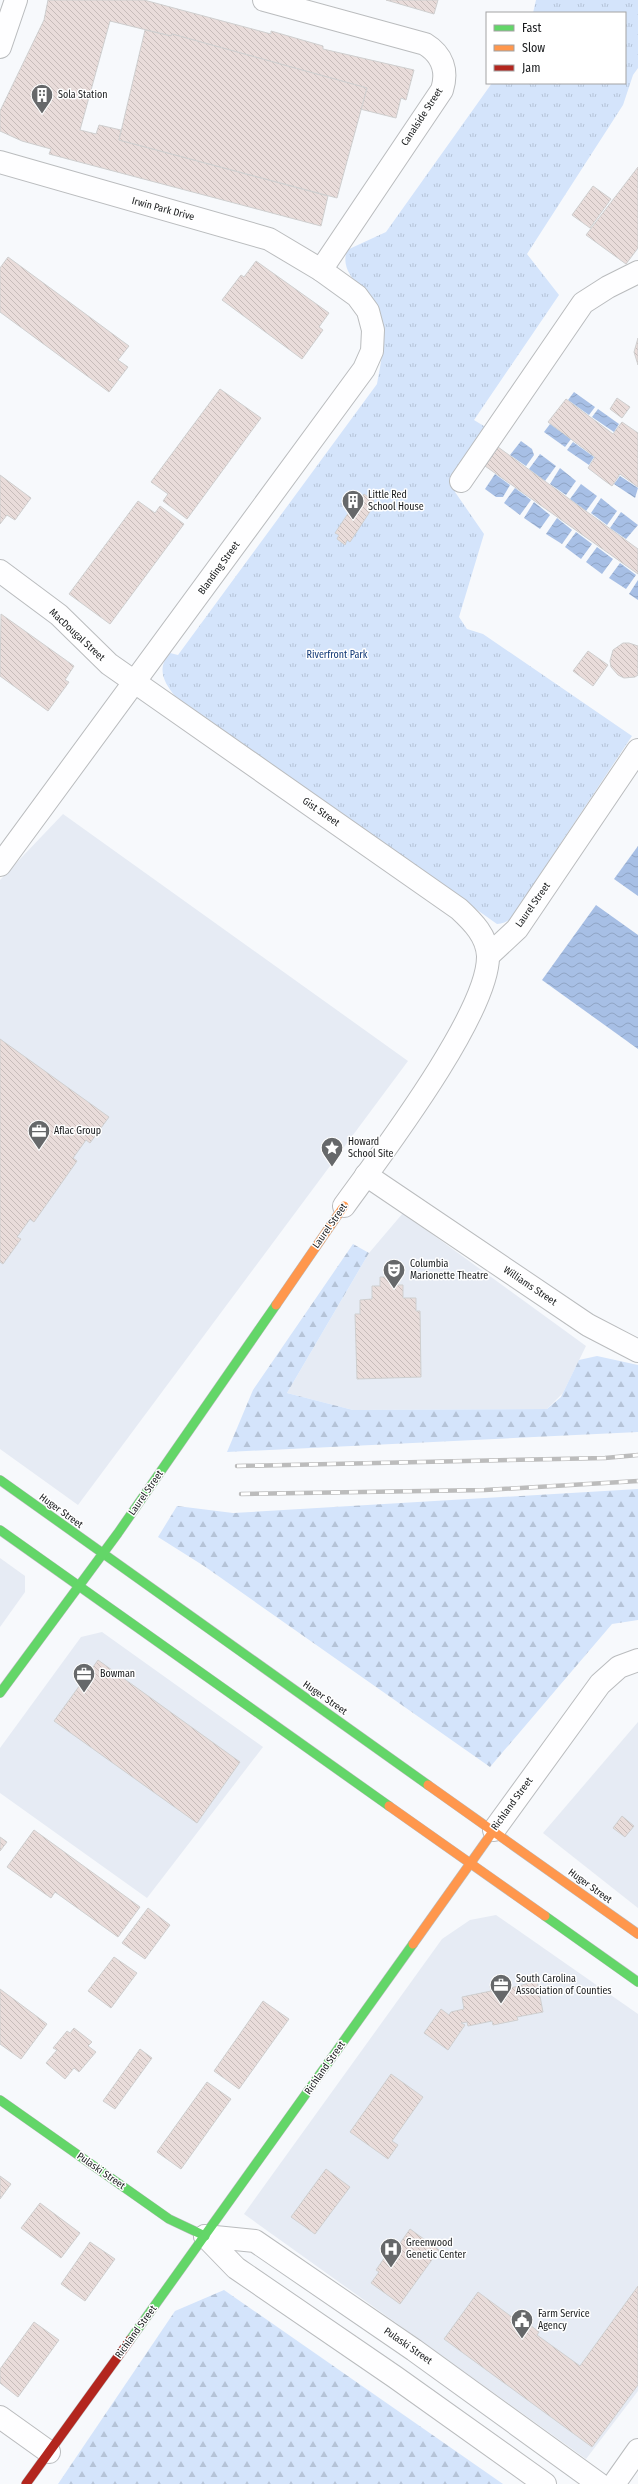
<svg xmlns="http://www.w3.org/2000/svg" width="638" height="2484" viewBox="0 0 638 2484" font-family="'Fira Sans Condensed',sans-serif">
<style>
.built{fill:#e6ebf4}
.forest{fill:url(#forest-firs)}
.park{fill:url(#park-tufts)}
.water{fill:url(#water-waves)}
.building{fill:url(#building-back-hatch);stroke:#cfcfcf}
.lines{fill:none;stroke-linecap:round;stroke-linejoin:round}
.street-casing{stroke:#babcbe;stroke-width:24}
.fast-casing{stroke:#babcbe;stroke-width:10}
.slow-casing{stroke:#babcbe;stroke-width:10}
.jam-casing{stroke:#babcbe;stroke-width:10}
.street{stroke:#fefeff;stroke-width:22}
.fast{stroke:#63d668;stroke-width:9}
.slow{stroke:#ff974d;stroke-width:9}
.jam{stroke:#b3261e;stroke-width:9}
.rail-casing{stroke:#bcbcbc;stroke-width:4.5}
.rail{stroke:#fff;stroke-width:3;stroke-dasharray:9;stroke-linecap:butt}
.labels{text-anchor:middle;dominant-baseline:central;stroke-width:3;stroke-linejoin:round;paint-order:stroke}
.poi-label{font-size:10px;fill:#181a1c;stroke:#fff;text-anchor:start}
.street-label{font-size:10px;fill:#181a1c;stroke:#fff}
.park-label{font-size:10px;fill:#103876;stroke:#fff}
</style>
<defs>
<pattern id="forest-firs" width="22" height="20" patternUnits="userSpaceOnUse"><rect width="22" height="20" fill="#d4e4fb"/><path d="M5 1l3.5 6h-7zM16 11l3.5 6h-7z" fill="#b5c3d7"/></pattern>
<pattern id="park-tufts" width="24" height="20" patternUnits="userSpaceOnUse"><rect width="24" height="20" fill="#d4e4fb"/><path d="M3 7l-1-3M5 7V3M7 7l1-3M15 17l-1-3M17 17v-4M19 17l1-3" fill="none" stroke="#b5c3d7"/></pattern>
<pattern id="water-waves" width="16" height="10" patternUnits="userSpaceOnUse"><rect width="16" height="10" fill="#a7bfe5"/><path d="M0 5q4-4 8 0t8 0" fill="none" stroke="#8fa4c4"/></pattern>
<pattern id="building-back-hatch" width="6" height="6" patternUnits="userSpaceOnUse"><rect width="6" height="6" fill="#e9dcda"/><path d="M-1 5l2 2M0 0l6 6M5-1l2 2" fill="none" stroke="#c7bcba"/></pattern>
</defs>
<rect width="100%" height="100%" fill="#f7f9fc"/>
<g class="built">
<polygon points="63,814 408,1061 78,1505 0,1449 0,880"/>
<polygon points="403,1213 586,1346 563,1393 547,1409 353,1410 287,1393 369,1253"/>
<polygon points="0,1558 25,1576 25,1592 0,1627"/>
<polygon points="102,1632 263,1747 147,1898 0,1793 0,1748 81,1637"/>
<polygon points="638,1722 638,1908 543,1833"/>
<polygon points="496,1915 638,2014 638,2391 586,2459 244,2214 442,1939 470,1920"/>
</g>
<g class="forest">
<polygon points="353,1244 369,1253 287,1393 353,1410 547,1409 561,1397 579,1360 597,1356 638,1365 638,1432 227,1452 253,1390"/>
<polygon points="638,1489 638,1620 612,1624 490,1767 204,1566 158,1537 177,1506 233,1513"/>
<polygon points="224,2290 503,2484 58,2484 175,2311"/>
</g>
<path class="park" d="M 536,0 L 638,0 L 638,68 L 633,75 L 623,105 L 527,254 L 559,295 L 474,420 L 487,428 L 458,473 L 455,492 L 484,534 L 459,617 L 467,629 L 483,634 L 632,736 L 523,900 C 517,912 512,923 497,924 L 175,696 C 164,683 156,668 170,653 L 178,655 L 377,384 C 381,362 386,340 381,317 C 375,291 337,279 347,250 L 386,232 L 492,83 L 625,83 L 625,13 L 533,13 Z"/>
<g class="water">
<polygon points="574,392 595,407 589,415 568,400"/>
<polygon points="598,409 619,424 614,432 592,417"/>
<polygon points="550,424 571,439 565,447 544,432"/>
<polygon points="521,441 532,449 534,455 526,466 510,455"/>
<polygon points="573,442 594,457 589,465 567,450"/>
<polygon points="540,454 556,466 545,481 529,469"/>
<polygon points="560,468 576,481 566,495 550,484"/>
<polygon points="495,474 510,485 503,497 496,497 485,489"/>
<polygon points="620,476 638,488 635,498 614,484"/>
<polygon points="581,484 597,496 586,511 570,499"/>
<polygon points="515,488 531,500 520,515 504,503"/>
<polygon points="601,498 617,511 607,525 591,513"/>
<polygon points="534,502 550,515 540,529 524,518"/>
<polygon points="621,512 638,525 626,539 610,528"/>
<polygon points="557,518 572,530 562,544 546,534"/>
<polygon points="576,532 592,544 581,559 565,547"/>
<polygon points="597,547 613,559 602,574 586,562"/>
<polygon points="620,563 636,575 626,589 609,578"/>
<polygon points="638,580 638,600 629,594"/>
<polygon points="638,846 638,896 614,879"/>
<polygon points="596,905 638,935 638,1049 542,980"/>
</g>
<g class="building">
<polygon points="48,0 144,0 271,34 271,31 323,46 323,49 414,70 406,100 401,98 396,118 360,109 367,88 172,34 171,36 110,21 80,130 96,134 99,125 121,130 119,140 328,196 321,226 49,154 51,149 22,141 0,131 0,111 44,20"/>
<polygon points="386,0 438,0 434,14"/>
<polygon points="145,30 171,36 172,34 367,88 337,198 119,140"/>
<polygon points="638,167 638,248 626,264 586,235"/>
<polygon points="593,186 611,199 590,228 572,215"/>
<polygon points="8,257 129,346 118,360 128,367 109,392 0,312 0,268"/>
<polygon points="256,261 329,313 319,327 323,330 302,359 222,300 241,275 244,277"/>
<polygon points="638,338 638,365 634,352"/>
<polygon points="220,389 261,418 187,519 163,501 168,494 151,482"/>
<polygon points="617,398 630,407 622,418 610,409"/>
<polygon points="566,399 613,434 622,422 638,433 638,487 620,474 612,486 605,481 588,468 595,457 548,422"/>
<polygon points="498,447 638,549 638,574 485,466"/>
<polygon points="0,475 31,498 15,520 7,515 0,524"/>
<polygon points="364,494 374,501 369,508 371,510 350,542 347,540 345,545 337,539 339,535 335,533 357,500 359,501"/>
<polygon points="138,501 155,513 160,506 184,524 110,624 69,594"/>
<polygon points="1,614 74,666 65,680 69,682 48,711 0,676"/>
<polygon points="623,643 629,643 638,646 638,675 635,677 624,678 618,675 611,667 610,661 613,650"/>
<polygon points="588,651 608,665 593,686 573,671"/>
<polygon points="0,1039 109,1117 90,1143 86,1140 73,1158 77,1161 34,1222 30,1219 17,1237 21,1239 3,1264 0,1262"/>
<polygon points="380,1277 394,1277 394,1285 403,1285 403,1298 416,1298 416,1311 420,1311 421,1377 357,1379 355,1314 360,1314 360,1300 372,1299 372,1286 380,1286"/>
<polygon points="98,1660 240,1762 197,1823 54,1721"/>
<polygon points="622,1816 634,1826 625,1837 613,1828"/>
<polygon points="34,1830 140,1907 118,1937 55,1892 51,1898 7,1867"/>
<polygon points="0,1837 7,1842 0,1851"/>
<polygon points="148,1908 170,1925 145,1959 122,1943"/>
<polygon points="114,1957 137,1973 111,2008 88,1991"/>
<polygon points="537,1981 543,2012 517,2017 518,2020 493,2025 492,2021 468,2026 467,2022 461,2023 465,2025 448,2050 424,2033 441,2009 449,2015 451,2012 464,2009 462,1997 491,1991 490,1986 498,1982 506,1983 507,1989"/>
<polygon points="0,1989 47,2024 21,2059 0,2044"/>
<polygon points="263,2001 289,2019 239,2089 214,2071"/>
<polygon points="74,2028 92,2042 88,2046 96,2052 79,2072 74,2068 65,2079 46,2063 57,2050 53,2048 67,2031 70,2033"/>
<polygon points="140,2049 152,2058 115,2109 103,2101"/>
<polygon points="391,2074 423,2097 392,2141 398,2145 388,2159 350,2132"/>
<polygon points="207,2082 231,2099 181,2169 157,2152"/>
<polygon points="326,2169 350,2187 315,2234 291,2217"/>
<polygon points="0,2176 11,2184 0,2199"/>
<polygon points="40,2203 80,2233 61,2258 21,2228"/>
<polygon points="410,2229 439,2250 400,2304 371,2283 379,2272 376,2270 387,2254 391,2256"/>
<polygon points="90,2242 115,2259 85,2301 61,2284"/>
<polygon points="638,2286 638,2385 592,2447 444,2339 478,2292 524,2326 526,2322 539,2332 537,2335 580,2366"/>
<polygon points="34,2322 59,2340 18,2397 0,2383 0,2369"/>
</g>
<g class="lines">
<g class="street-casing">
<g id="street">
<path d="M 264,0 L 425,44 C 443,55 448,71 442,90 L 321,270"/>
<polyline points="0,47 16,0"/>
<polyline points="0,162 269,239 321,270 357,296 368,311 373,330 372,351 364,369 0,865"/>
<polyline points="461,481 583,303 608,287 638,272"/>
<path d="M 0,571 L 59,615 L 109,664 L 459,909 C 473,922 487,936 488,956 C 489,1013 380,1156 344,1206"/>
<polyline points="488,956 517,929 638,750"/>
<polyline points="366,1175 588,1325 638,1351"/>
<polyline points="494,1830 600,1684 619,1667 638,1660"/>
<polyline points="205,2236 255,2241 414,2350 599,2484"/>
<polyline points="205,2236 236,2268 395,2377 545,2484"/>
<polyline points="0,2417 49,2452"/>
<polyline points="614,2484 638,2450"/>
</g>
</g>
<g class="fast-casing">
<g id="fast">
<polyline points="0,1480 428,1785"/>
<polyline points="0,1530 389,1806"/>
<polyline points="0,1693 118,1533 276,1305"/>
<polyline points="545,1916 638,1982"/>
<polyline points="0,2100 169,2219 205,2236"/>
<polyline points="130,2340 413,1944"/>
</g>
</g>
<g class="slow-casing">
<g id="slow">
<polyline points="276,1305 344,1206"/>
<polyline points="428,1785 638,1934"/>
<polyline points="389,1806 545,1916"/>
<polyline points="413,1944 494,1830"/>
</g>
</g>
<g class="jam-casing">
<polyline id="jam" points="26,2484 130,2340"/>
</g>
<use href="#street" class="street"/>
<use href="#fast" class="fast"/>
<use href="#slow" class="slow"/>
<use href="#jam" class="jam"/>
<g class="rail-casing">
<g id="rail">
<polyline points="237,1466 605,1458 638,1455"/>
<polyline points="241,1494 485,1490 638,1481"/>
</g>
</g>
<use href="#rail" class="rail"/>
</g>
<defs>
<g id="building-pin" transform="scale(1.15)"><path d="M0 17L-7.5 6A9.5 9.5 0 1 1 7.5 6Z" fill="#66686a" stroke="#fff"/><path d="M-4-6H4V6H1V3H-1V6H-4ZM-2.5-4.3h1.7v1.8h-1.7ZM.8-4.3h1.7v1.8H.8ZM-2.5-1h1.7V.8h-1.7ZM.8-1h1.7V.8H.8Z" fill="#fff"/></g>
<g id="office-pin" transform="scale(1.15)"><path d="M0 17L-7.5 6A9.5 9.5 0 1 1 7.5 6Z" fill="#66686a" stroke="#fff"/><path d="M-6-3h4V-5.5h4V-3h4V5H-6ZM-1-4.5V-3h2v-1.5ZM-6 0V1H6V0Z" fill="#fff"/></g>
<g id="sight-pin" transform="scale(1.15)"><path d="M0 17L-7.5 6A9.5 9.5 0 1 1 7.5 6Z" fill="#66686a" stroke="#fff"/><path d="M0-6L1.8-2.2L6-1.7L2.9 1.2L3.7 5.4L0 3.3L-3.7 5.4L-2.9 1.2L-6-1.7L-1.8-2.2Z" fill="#fff"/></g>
<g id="theatre-pin" transform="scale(1.15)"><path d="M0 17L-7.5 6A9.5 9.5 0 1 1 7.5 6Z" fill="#66686a" stroke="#fff"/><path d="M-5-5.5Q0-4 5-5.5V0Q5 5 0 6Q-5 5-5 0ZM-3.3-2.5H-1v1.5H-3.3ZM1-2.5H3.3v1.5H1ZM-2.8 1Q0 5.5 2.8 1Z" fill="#fff"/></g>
<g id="hospital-pin" transform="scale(1.15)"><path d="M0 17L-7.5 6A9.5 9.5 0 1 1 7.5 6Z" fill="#66686a" stroke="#fff"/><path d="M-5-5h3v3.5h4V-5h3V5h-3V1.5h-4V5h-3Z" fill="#fff"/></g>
<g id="civic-pin" transform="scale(1.15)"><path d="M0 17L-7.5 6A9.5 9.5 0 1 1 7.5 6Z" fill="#66686a" stroke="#fff"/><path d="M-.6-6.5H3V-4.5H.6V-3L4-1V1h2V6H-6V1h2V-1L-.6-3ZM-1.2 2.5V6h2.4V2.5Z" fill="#fff"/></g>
</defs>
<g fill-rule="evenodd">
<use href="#building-pin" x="42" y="95"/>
<use href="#building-pin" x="353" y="501"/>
<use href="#office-pin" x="39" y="1131"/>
<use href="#sight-pin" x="332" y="1148"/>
<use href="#theatre-pin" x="394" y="1270"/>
<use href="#office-pin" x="84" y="1674"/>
<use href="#office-pin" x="501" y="1985"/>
<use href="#hospital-pin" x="391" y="2249"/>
<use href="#civic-pin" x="522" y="2320"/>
</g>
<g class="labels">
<g class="poi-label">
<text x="58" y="95">Sola Station</text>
<text x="368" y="495">Little Red<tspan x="368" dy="12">School House</tspan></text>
<text x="54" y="1131">Aflac Group</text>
<text x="348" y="1142">Howard<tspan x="348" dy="12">School Site</tspan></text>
<text x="410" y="1264">Columbia<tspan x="410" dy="12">Marionette Theatre</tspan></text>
<text x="100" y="1674">Bowman</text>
<text x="516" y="1979">South Carolina<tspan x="516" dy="12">Association of Counties</tspan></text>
<text x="406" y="2243">Greenwood<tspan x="406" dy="12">Genetic Center</tspan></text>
<text x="538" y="2314">Farm Service<tspan x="538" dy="12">Agency</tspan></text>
</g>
<g class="street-label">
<text transform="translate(422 117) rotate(-57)">Canalside Street</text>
<text transform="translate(163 209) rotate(15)">Irwin Park Drive</text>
<text transform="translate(219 568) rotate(-54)">Blanding Street</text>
<text transform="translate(77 635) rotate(43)">MacDougal Street</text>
<text transform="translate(321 812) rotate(35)">Gist Street</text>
<text transform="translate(533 905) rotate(-55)">Laurel Street</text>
<text transform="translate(330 1226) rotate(-55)">Laurel Street</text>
<text transform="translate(530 1286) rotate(34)">Williams Street</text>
<text transform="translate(146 1493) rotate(-55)">Laurel Street</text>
<text transform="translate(61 1511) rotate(36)">Huger Street</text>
<text transform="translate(325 1698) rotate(35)">Huger Street</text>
<text transform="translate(512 1804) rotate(-54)">Richland Street</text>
<text transform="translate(590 1886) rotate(36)">Huger Street</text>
<text transform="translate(325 2068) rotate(-55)">Richland Street</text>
<text transform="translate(101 2171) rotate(35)">Pulaski Street</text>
<text transform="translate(136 2332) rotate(-54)">Richland Street</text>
<text transform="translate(408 2346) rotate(35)">Pulaski Street</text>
</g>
<g class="park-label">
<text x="337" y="655">Riverfront Park</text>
</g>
</g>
<rect x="486" y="12" width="140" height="72" fill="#ffffff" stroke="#a3a3a4"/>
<rect x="494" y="25" width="20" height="6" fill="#63d668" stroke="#a3a3a4"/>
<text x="522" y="32" font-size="12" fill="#181a1c">Fast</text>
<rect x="494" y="45" width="20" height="6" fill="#ff974d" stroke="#a3a3a4"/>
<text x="522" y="52" font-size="12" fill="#181a1c">Slow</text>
<rect x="494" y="65" width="20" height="6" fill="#b3261e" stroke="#a3a3a4"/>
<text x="522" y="72" font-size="12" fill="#181a1c">Jam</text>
</svg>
